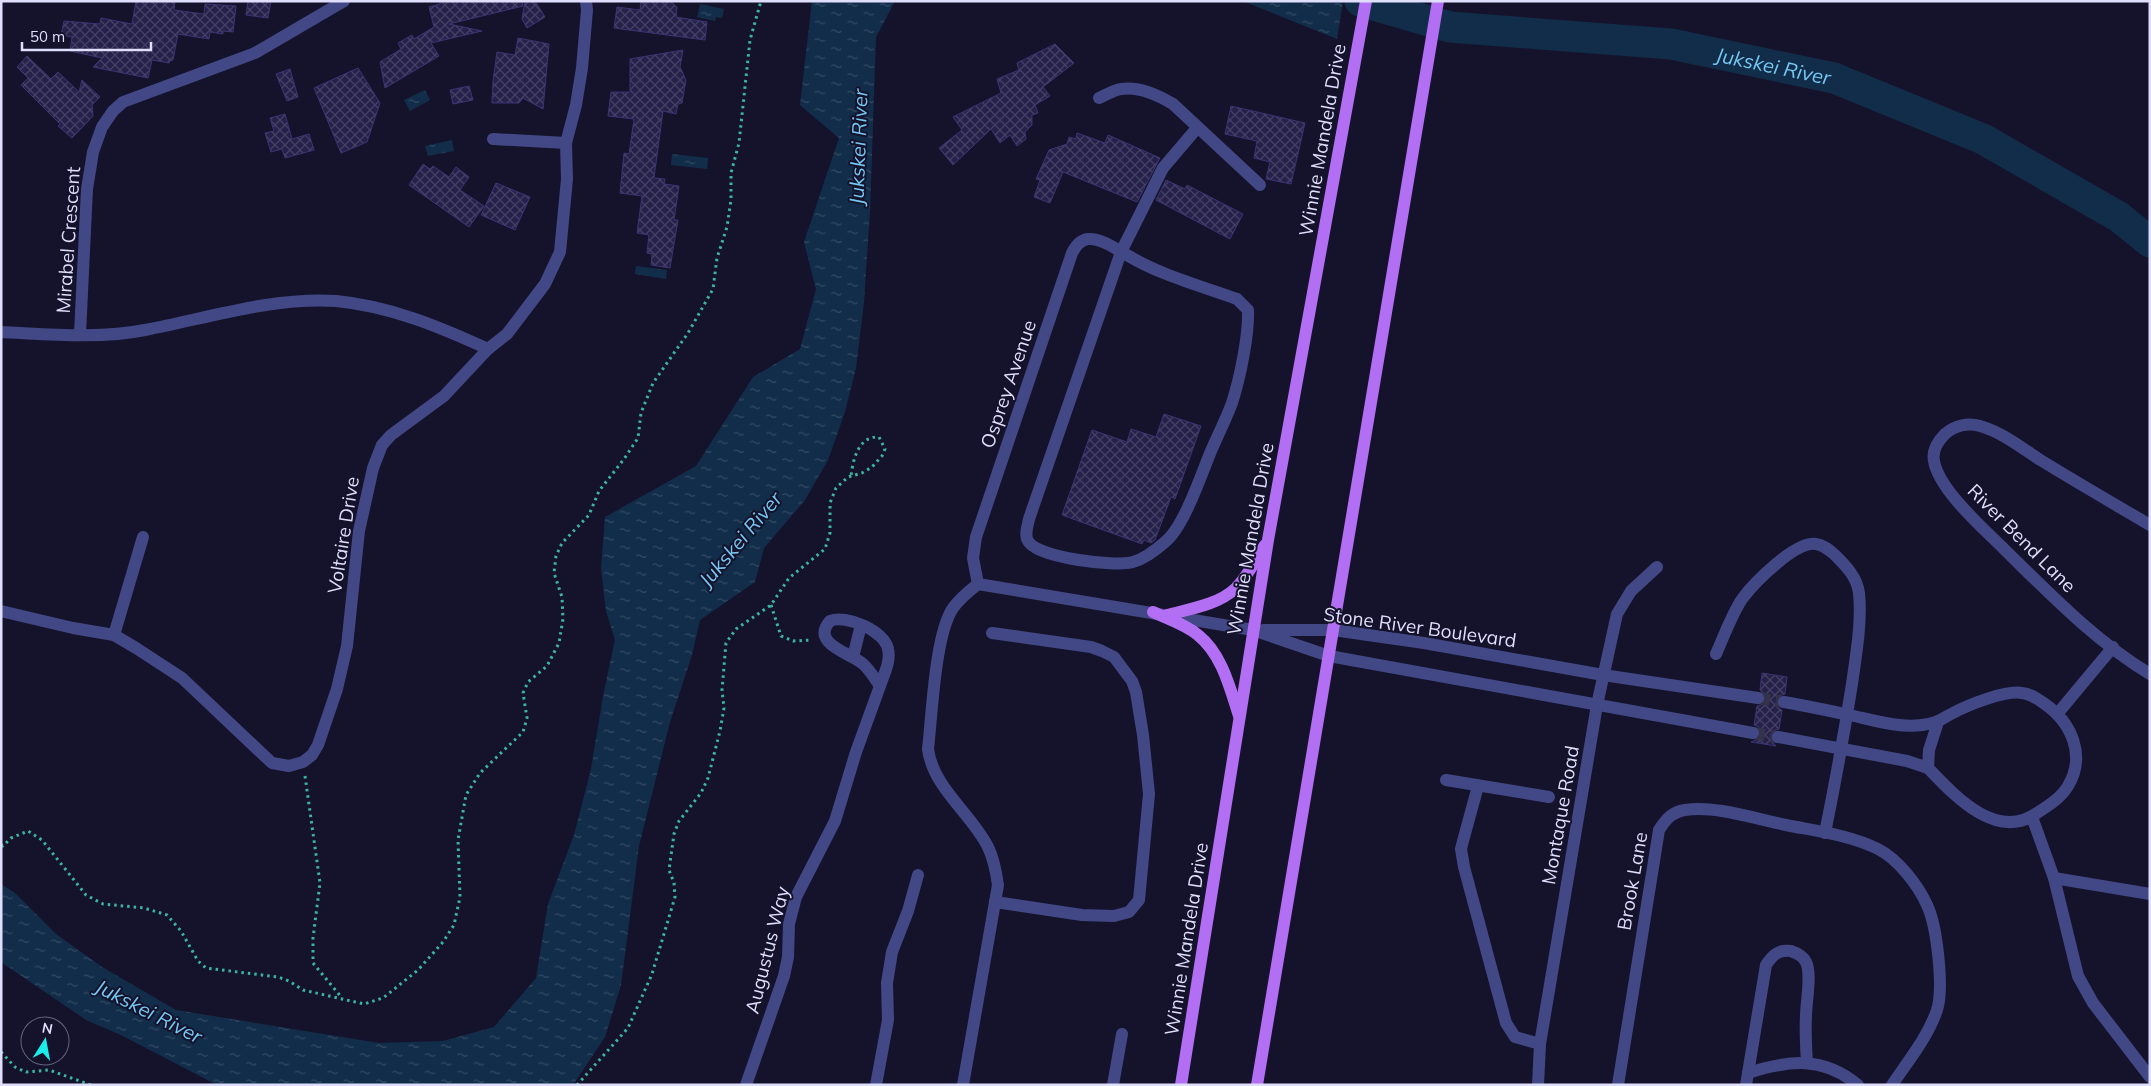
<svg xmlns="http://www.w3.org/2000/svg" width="2151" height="1086" viewBox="0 0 2151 1086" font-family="Mulish,sans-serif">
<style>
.water{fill:url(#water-ripples)}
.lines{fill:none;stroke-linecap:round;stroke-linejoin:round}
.river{stroke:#122d4a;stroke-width:31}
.building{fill:url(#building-cross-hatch);stroke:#3a3574}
.minor-tunnel{stroke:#33324a;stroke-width:12;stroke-dasharray:12 6;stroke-linecap:butt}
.path{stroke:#3bb5a0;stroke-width:3;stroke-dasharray:2.5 4;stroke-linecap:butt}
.minor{stroke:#424886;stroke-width:12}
.major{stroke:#b36ff4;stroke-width:12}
.labels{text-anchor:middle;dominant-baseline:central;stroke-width:4;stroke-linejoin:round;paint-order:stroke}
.street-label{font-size:19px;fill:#dfdffd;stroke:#15132b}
.water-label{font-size:20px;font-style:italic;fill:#76c8f4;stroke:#15132b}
</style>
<defs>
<pattern id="water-ripples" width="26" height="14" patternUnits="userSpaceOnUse" patternTransform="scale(1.25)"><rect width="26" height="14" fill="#122d4a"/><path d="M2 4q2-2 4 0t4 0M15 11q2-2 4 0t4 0" fill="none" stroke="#344b65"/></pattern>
<pattern id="building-cross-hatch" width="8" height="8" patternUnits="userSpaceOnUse" patternTransform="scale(1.25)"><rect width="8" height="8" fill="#25214a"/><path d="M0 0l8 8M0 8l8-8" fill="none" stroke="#444165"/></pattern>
</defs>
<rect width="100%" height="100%" fill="#15132b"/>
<g class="water">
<polygon points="812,1 895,1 876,37 870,211 864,302 856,368 845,412 828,460 805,500 764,548 755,582 700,620 692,655 670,722 639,846 621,985 605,1037 573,1085 217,1085 121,1035 86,1020 1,962 1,884 15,893 56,934 102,967 176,1010 379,1043 443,1041 494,1027 536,978 548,904 574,835 591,769 604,691 615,640 606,611 601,568 605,517 696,466 753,377 800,349 816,289 804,242 839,138 800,105"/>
<polygon points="1243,1 1343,1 1337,39"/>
<polygon points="700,4 724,9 722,18 716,17 715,21 697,17"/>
<polygon points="425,90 430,100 410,111 404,100"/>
<polygon points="452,140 454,151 428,156 425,146"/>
<polygon points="672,154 708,158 707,169 671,165"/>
<polygon points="636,266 667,270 666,279 635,274"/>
</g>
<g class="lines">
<path class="river" id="s1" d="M 1360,1 L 1450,27 L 1671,44 L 1834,78 L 1983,139 L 2119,217 L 2150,242"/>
</g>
<g class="building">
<polygon points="136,1 175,1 174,10 204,14 205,4 236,6 233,32 223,31 223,34 210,32 209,39 178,34 173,60 170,61 169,63 152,60 148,78 93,67 102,58 70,51 72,37 61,35 64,21 100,24 101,18 132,24"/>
<polygon points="248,1 271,1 268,18 246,15"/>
<polygon points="440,1 522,1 523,6 449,24 482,31 431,43 439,56 385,88 380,62 401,49 398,43 412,35 414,39 434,27 429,7 440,4"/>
<polygon points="525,1 535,1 545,17 527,28 522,19"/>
<polygon points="641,1 670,1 677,7 676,17 707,22 705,40 614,28 617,7 640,10"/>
<polygon points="518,38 549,44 543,109 523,98 519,103 492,103 493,81 497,52 515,55"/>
<polygon points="1055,44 1074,63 1043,87 1050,96 1035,105 1038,113 1032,115 1032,125 1025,132 1026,139 1017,146 1010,135 1000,143 991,129 953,165 939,148 962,130 953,117 1001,93 997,79 1019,70 1017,63"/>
<polygon points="683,50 680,67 686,80 682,103 678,104 676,114 663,111 654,178 665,179 664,184 679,186 674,220 678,220 670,268 651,265 652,254 647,253 649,235 637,233 642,196 620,193 624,153 629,154 634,119 608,116 611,92 630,92 630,59"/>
<polygon points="27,56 51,79 58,72 79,92 82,80 100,97 92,105 93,116 72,138 58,126 60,124 21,85 28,78 17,67"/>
<polygon points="358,68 380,103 367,142 341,153 314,88"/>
<polygon points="290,69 298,97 287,101 276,74"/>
<polygon points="469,86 473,100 453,104 450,90"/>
<polygon points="1231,106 1305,123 1291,184 1266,179 1270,162 1254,158 1257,141 1225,134"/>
<polygon points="285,114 292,139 309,134 314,150 285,158 282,149 271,152 265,133 274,131 270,118"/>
<polygon points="1077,133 1105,143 1108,135 1160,158 1137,202 1063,172 1050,203 1034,197 1040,180 1036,179 1049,150 1067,144 1069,137 1076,139"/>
<polygon points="423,164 430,169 433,166 449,177 456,167 469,177 460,190 484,206 469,227 409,185"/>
<polygon points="1166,180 1185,189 1187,185 1243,214 1230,239 1156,200"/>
<polygon points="496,183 530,197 515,230 481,215"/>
<polygon points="1164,414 1201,426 1175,499 1171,497 1155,540 1151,543 1144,540 1142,544 1062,515 1092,430 1127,442 1131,429 1156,437"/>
<polygon points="1762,673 1787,677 1785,694 1778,696 1776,701 1778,708 1782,710 1779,729 1772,731 1770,736 1771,740 1776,746 1751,742 1759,739 1761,734 1759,727 1754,725 1757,706 1761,705 1766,700 1765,695 1760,690"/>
</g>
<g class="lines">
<g class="minor-tunnel">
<polyline points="1758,698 1784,702"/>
<polyline points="1753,733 1778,737"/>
</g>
<g class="path">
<polyline points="771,605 781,636 793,641 812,640"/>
<polyline points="305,776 320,883 313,938 313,963 342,998"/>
<polyline points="1,845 3,846 11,838 28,831 42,840 86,895 103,904 144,908 167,915 181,931 198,961 206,968 278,977 289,981 303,990 364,1004 383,998 418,970 443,942 454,925 460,897 458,840 466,795 480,773 523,732 527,718 523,693 528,682 547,666 559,643 563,619 562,597 554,573 556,556 562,543 589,515 599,491 624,459 638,438 641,413 653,383 688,333 713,289 717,258 727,227 731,200 731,173 739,143 750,40 761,1"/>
<polyline points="1,1052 15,1067 26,1072 49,1070 91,1085"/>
<path d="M 577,1085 L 628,1028 L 652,974 L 675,897 L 674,883 L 669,870 L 674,834 L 679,821 L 701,793 L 708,778 L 720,731 L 724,708 L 722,690 L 726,643 L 736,629 L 771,605 L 789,578 L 825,549 L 830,533 L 830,503 L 836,488 L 848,477 L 862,473 L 872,467 L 882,456 L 885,449 L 879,437 C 858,436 853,460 851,476"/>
</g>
<g class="minor">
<path d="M 1099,98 C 1106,95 1114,90 1121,89 C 1139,86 1158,95 1173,104 L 1260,185"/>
<polyline points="493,139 566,143"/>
<path d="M 1,332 C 47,334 100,339 145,330 C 209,318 271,297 336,301 C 390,306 440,327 488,349"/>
<polyline points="80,334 87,189 93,152 102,127 113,111 123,102 255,53 344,1"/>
<path d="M 2150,525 C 2114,504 2078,483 2042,461 C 2023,449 2002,432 1980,426 C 1968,422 1954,426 1945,434 C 1938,441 1932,451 1934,461 C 1939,490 1983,528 2004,549 C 2048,592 2096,642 2150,674"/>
<path d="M 978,584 L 973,558 L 976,537 L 1072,253 C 1075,247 1080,240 1088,239 C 1101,238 1116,249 1127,255 C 1160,275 1201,286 1237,299 L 1248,310 C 1249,335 1240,378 1232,403 C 1226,419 1218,435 1211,451 C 1201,475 1184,527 1165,542 C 1156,550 1144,559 1133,562 C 1115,567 1037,558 1028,541 C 1024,535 1028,525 1029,519 L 1121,252 L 1163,168 L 1197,128"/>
<polyline points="978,584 1253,630 1329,656 1753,733"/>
<polyline points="1,611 73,628 114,635 136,648 182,678 272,763 289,766 303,762 312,755 318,745 337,689 347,646 359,531 373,468 382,445 391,435 444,396 488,349 507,334 545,284 560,252 567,179 566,143 576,105 582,68 587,10 586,1"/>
<polyline points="1263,630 1333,630 1424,643 1603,675 1758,698"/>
<polyline points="992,633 1091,647 1102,651 1114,657 1132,681 1136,692 1143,735 1149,794 1139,900 1129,912 1114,916 1082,915 995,902"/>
<polyline points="114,635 143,537"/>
<path d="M 1716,654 C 1724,636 1731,616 1742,599 C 1754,583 1795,541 1816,544 C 1824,545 1829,550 1835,555 C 1846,566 1857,577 1859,593 C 1862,622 1856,655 1852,684 C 1844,734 1835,784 1825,833"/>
<polyline points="853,657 861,625"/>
<path d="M 1784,702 C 1807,706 1831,711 1854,716 C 1876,721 1900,728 1922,725 C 1938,723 1939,720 1953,713 C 1968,705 2005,690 2022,693 C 2031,694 2038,699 2045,704 C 2072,723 2086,756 2068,786 C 2061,798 2048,806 2037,813 C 1996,842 1954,795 1928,768 L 1929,750 L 1938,722"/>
<polyline points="2058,713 2113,647"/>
<polyline points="1778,737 1907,761 1928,768"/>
<polyline points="1446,780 1549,797"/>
<polyline points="1478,786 1463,841 1461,849 1464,867 1506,1023 1515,1037 1540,1044"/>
<polyline points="2032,817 2054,878 2078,976 2093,1003 2150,1077"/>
<polyline points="2054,878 2150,894"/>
<path d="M 1748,1073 C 1789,1060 1823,1056 1858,1085"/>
<path d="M 746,1085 L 784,976 L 788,957 L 789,924 L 796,897 L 835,821 L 856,752 L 880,686 C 875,679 870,670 863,664 C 851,653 810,644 830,621 C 846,614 885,631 888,649 C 891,661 884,674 880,686"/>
<polyline points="876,1085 888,1020 887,983 892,952 908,911 918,875"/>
<path d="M 963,1085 L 998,885 C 996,871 994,859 988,847 C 971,813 933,788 928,749 C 932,715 935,634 953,608 C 960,598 969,591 978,584"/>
<polyline points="1113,1085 1122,1034"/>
<polyline points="1538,1085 1540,1044 1597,705 1617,614 1631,591 1657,567"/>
<path d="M 1618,1085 L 1659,830 C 1666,819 1672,812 1685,810 C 1714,805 1756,819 1786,825 C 1816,831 1850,835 1878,849 C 1898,859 1918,885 1927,905 C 1937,926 1944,988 1937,1010 C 1928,1037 1908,1061 1892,1085"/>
<path d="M 1746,1085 L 1766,965 C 1772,956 1778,949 1791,951 C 1797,953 1803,956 1806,962 C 1812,974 1806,1002 1806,1016 C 1805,1031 1806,1047 1807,1063"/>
</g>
<g class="major">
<path d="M 1153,612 C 1168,619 1185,624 1198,635 C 1222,654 1230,688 1239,716"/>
<path d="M 1167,615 C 1190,609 1218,605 1236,588 C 1248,576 1256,559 1265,545"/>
<polyline points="1181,1085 1268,540 1366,1"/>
<polyline points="1257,1085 1438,1"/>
</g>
</g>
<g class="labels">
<g class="street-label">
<text transform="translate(1322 140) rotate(-80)">Winnie Mandela Drive</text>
<text transform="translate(68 240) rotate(-86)">Mirabel Crescent</text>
<text transform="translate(1008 384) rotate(-71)">Osprey Avenue</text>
<text transform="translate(343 535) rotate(-81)">Voltaire Drive</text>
<text transform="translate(2022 538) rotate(45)">River Bend Lane</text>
<text transform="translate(1250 539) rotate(-80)">Winnie Mandela Drive</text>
<text transform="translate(1420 627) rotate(8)">Stone River Boulevard</text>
<text transform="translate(1560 815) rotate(-80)">Montaque Road</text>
<text transform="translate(1632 881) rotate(-80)">Brook Lane</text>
<text transform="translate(1186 939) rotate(-81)">Winnie Mandela Drive</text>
<text transform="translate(767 950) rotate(-76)">Augustus Way</text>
</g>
<g class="water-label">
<text stroke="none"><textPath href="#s1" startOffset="420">Jukskei River</textPath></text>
<text transform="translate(858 147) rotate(-88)">Jukskei River</text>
<text transform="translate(740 539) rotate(-50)">Jukskei River</text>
<text transform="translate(149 1011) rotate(27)">Jukskei River</text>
</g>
</g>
<rect width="2151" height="1086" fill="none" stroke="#dfdffd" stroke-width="5"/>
<g transform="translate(45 1041) rotate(11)"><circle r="24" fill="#15132b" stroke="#66657f"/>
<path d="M0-4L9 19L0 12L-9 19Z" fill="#1bedea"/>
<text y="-8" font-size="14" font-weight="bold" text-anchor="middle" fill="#dfdffd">N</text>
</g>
<path d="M22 42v8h129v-8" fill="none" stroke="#dfdffd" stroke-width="2.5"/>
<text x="30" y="42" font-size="15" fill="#dfdffd" stroke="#15132b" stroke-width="4" paint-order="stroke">50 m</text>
</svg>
